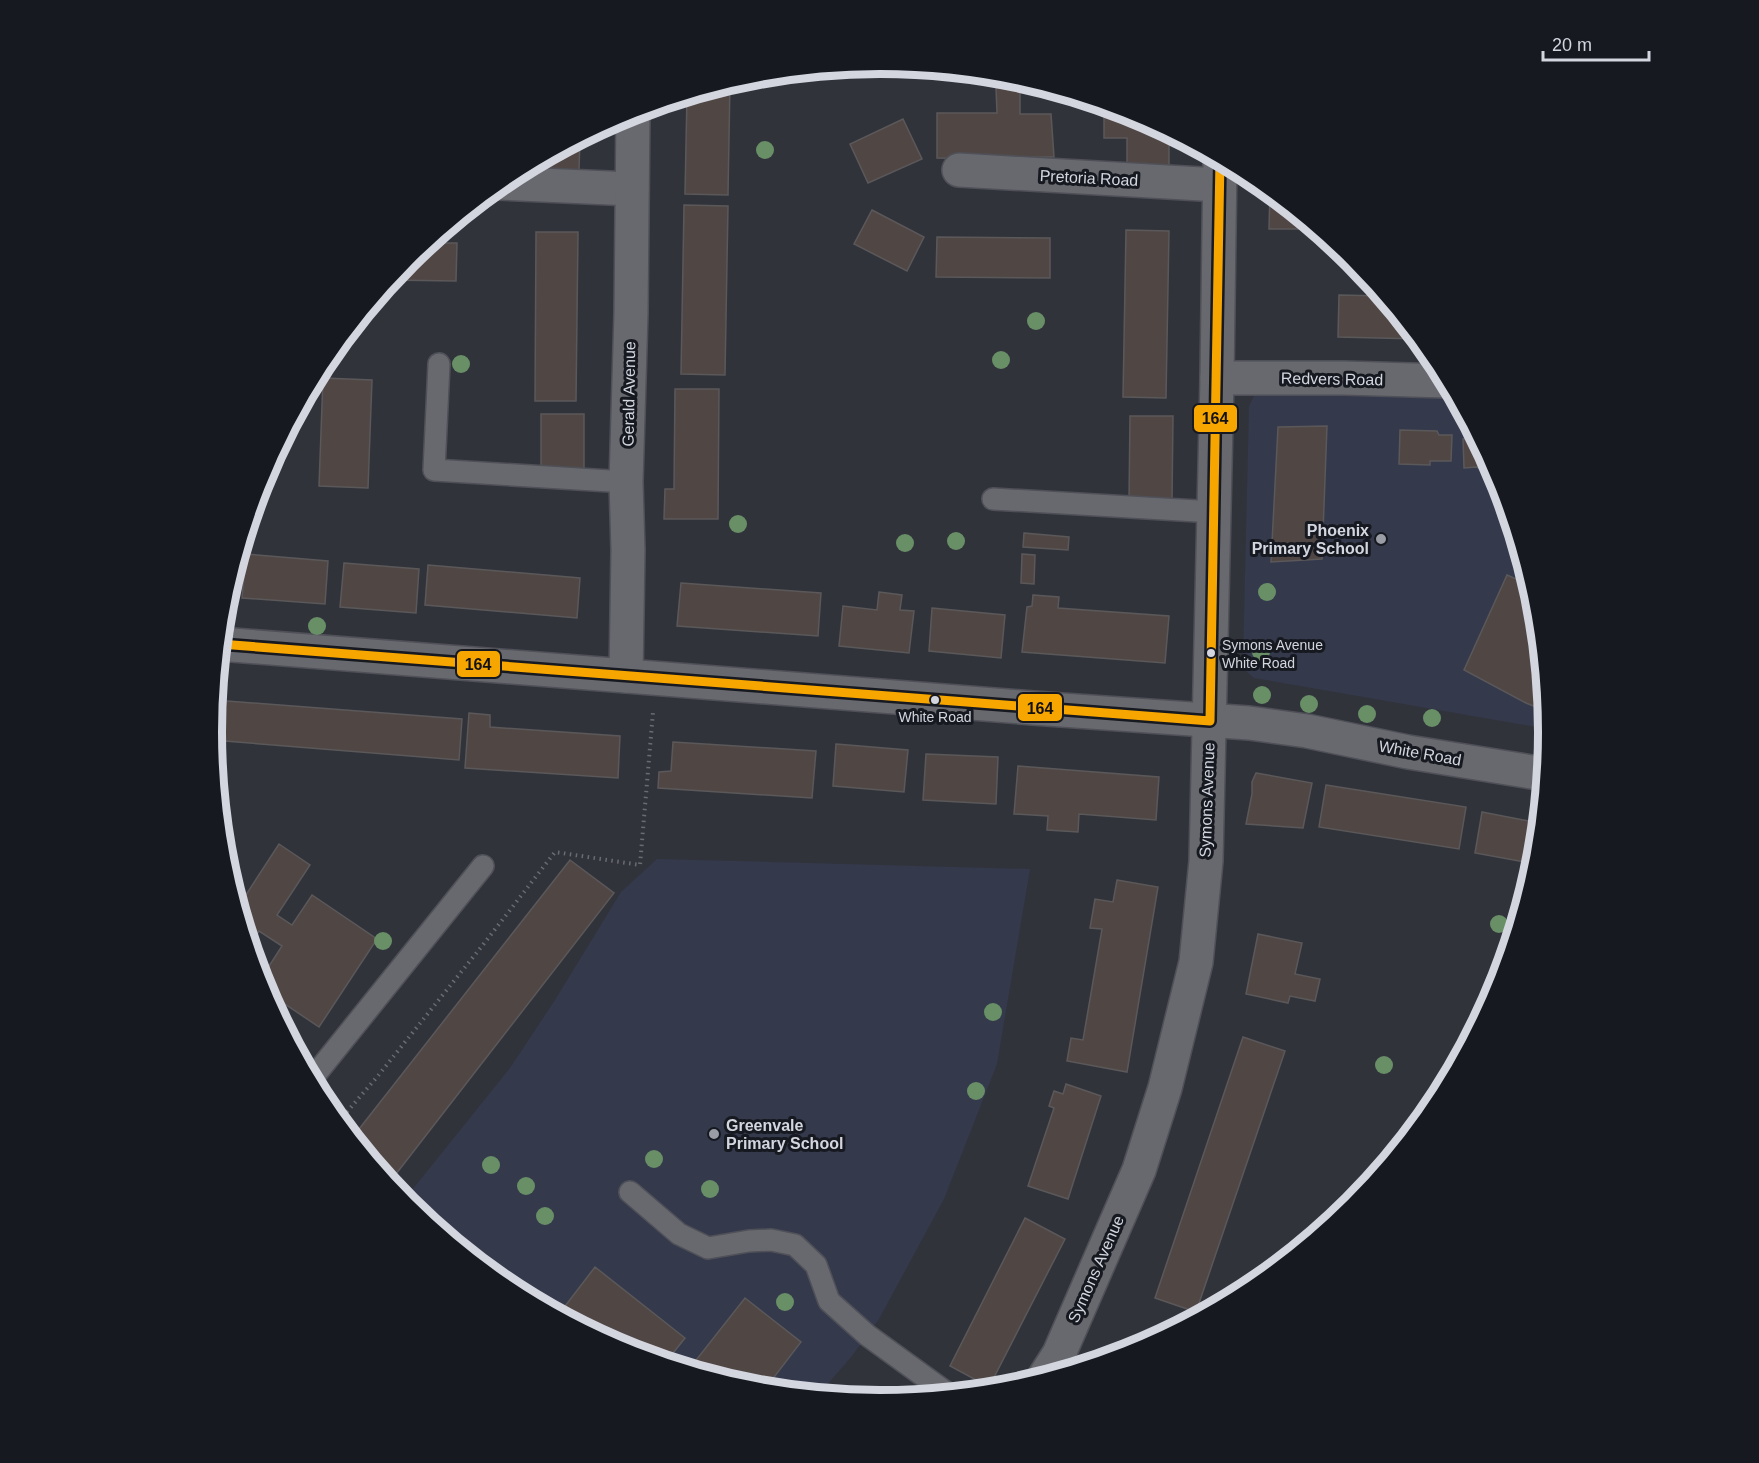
<svg xmlns="http://www.w3.org/2000/svg" width="1759" height="1463" viewBox="0 0 1759 1463" font-family="Arial,sans-serif">
<style>
.built{fill:#34394c}
.building{fill:#504745;stroke:#5b585a;stroke-width:1.5}
.lines{fill:none;stroke-linecap:round;stroke-linejoin:round}
.service-casing{stroke:#4f5058;stroke-width:24}
.minor-casing{stroke:#4f5058;stroke-width:36}
.path{stroke:#6a6c71;stroke-width:4;stroke-dasharray:1.5 4.5;stroke-linecap:butt}
.service{stroke:#67696e;stroke-width:21}
.minor{stroke:#67696e;stroke-width:33}
.bus-1-casing{stroke:#171920;stroke-width:14}
.bus-1{stroke:#f7a600;stroke-width:9}
.tree{fill:#698f67}
.poi-dot{fill:#9a9ca6;stroke:#171920;stroke-width:2}
.bus-dot{fill:#d3d5df;stroke:#171920;stroke-width:2}
.labels{text-anchor:middle;dominant-baseline:central;stroke-width:6;stroke-linejoin:round;paint-order:stroke}
.bus-label{font-size:14px;fill:#d3d5df;stroke:#171920;text-anchor:start}
.street-label{font-size:16px;fill:#d3d5df;stroke:#171920}
.poi-label{font-size:16px;font-weight:bold;fill:#d3d5df;stroke:#171920;text-anchor:end}
.rim{fill:none;stroke:#d3d5df;stroke-width:8}
.line-badge{stroke:#171920;stroke-width:2}
.pale-badge-label{font-size:16px;text-anchor:middle;font-weight:bold;fill:#111}
</style>
<rect width="100%" height="100%" fill="#31333b"/>
<g class="built">
<polygon points="1263,392 1454,396 1497,476 1535,601 1548,729 1254,678 1246,671 1243,660 1249,406 1254,396"/>
<polygon points="657,859 1030,869 997,1064 944,1199 879,1319 852,1356 819,1394 749,1387 623,1349 508,1287 404,1200 510,1068 555,1000 621,892"/>
</g>
<g class="building">
<polygon points="730,82 728,195 685,194 687,95"/>
<polygon points="996,88 1020,90 1020,114 1051,114 1054,157 1007,157 994,159 937,158 937,113 997,113"/>
<polygon points="1113,107 1136,114 1169,132 1169,166 1127,166 1127,138 1104,138 1104,110 1111,111"/>
<polygon points="903,119 922,159 868,183 850,144"/>
<polygon points="580,137 579,171 536,169 537,160"/>
<polygon points="1270,191 1311,225 1311,229 1269,229"/>
<polygon points="684,205 728,206 725,375 681,374"/>
<polygon points="872,210 924,237 907,271 854,244"/>
<polygon points="1126,230 1169,231 1166,398 1123,397"/>
<polygon points="536,232 578,232 576,401 535,401"/>
<polygon points="937,237 1050,238 1050,278 936,277"/>
<polygon points="426,243 457,243 456,281 389,280 407,259"/>
<polygon points="1339,295 1383,296 1418,339 1338,337"/>
<polygon points="323,378 372,380 368,488 319,486"/>
<polygon points="675,389 719,389 718,519 664,519 665,489 674,489"/>
<rect x="541" y="414" width="43" height="58"/>
<polygon points="1130,416 1173,416 1172,503 1129,502"/>
<polygon points="1327,426 1322,559 1271,562 1278,427"/>
<polygon points="1400,430 1437,431 1439,435 1452,435 1451,461 1430,461 1430,465 1399,464"/>
<polygon points="1477,438 1497,476 1499,481 1477,467 1464,468 1463,439"/>
<polygon points="1024,533 1069,537 1068,550 1023,547"/>
<polygon points="246,554 328,561 325,604 242,598"/>
<polygon points="1022,554 1035,555 1034,584 1021,583"/>
<polygon points="344,563 419,569 416,613 340,607"/>
<polygon points="428,565 580,578 577,618 425,605"/>
<polygon points="1507,575 1530,585 1535,601 1546,711 1526,703 1464,670"/>
<polygon points="681,583 821,593 818,636 677,626"/>
<polygon points="879,592 902,595 900,610 914,611 909,653 839,646 843,606 877,610"/>
<polygon points="1033,595 1059,597 1058,608 1169,616 1165,663 1022,652 1027,607 1032,606"/>
<polygon points="932,608 1005,615 1001,658 929,651"/>
<polygon points="214,700 462,719 459,760 212,740 211,731"/>
<polygon points="469,713 490,715 490,727 620,736 618,778 465,768"/>
<polygon points="673,742 816,751 812,798 658,788 659,772 671,771"/>
<polygon points="836,744 908,750 904,792 833,786"/>
<polygon points="926,754 998,757 996,804 923,800"/>
<polygon points="1018,766 1159,777 1156,820 1079,814 1078,832 1047,830 1048,816 1014,814"/>
<polygon points="1256,773 1312,783 1303,828 1246,824 1252,794 1252,782"/>
<polygon points="1326,785 1466,807 1459,849 1319,827"/>
<polygon points="1482,812 1539,823 1535,864 1475,853"/>
<polygon points="279,844 310,865 277,915 292,925 312,895 377,939 319,1027 264,990 260,980 282,946 259,931 249,946 238,907"/>
<polygon points="570,860 614,893 389,1183 352,1138"/>
<polygon points="1117,880 1158,887 1127,1072 1067,1061 1071,1038 1083,1040 1102,929 1090,928 1095,899 1113,902"/>
<polygon points="1258,934 1302,943 1295,974 1320,979 1315,1001 1290,996 1288,1003 1246,994"/>
<polygon points="1243,1037 1285,1051 1196,1312 1155,1298"/>
<polygon points="1066,1084 1101,1096 1068,1199 1028,1186 1054,1108 1049,1106 1054,1091 1063,1094"/>
<polygon points="1025,1218 1065,1239 989,1387 950,1366"/>
<polygon points="595,1267 685,1338 666,1362 623,1349 559,1314"/>
<polygon points="745,1298 801,1342 765,1389 749,1387 689,1369"/>
<polygon points="1126,1342 1137,1348 1119,1354"/>
</g>
<g class="lines">
<g class="service-casing">
<g id="service">
<polyline points="439,364 434,470 626,482"/>
<polyline points="993,499 1214,512"/>
<polyline points="311,1080 483,866"/>
<polyline points="630,1192 679,1234 708,1248 749,1241 771,1240 795,1245 816,1265 829,1301 867,1335 947,1393"/>
</g>
</g>
<g class="minor-casing">
<g id="minor">
<polyline points="959,170 1219,185"/>
<polyline points="499,183 632,189"/>
<polyline points="1217,378 1344,378 1446,381"/>
<polyline points="220,644 1033,708 1249,723 1307,731 1408,752 1544,774"/>
<polyline points="626,676 628,550 626,482 631,313 633,111"/>
<polyline points="1045,1376 1059,1354 1139,1170 1165,1088 1196,962 1206,861 1217,378 1220,159"/>
</g>
</g>
<polyline class="path" points="339,1121 377,1077 486,941 555,852 640,865 653,712"/>
<use href="#service" class="service"/>
<use href="#minor" class="minor"/>
<g class="bus-1-casing">
<polyline id="bus-1" points="220,644 1210,721 1220,159"/>
</g>
<use href="#bus-1" class="bus-1"/>
</g>
<g class="tree">
<circle cx="765" cy="150" r="9"/>
<circle cx="1036" cy="321" r="9"/>
<circle cx="1001" cy="360" r="9"/>
<circle cx="461" cy="364" r="9"/>
<circle cx="738" cy="524" r="9"/>
<circle cx="956" cy="541" r="9"/>
<circle cx="905" cy="543" r="9"/>
<circle cx="1267" cy="592" r="9"/>
<circle cx="317" cy="626" r="9"/>
<circle cx="1261" cy="652" r="9"/>
<circle cx="1262" cy="695" r="9"/>
<circle cx="1309" cy="704" r="9"/>
<circle cx="1367" cy="714" r="9"/>
<circle cx="1432" cy="718" r="9"/>
<circle cx="1499" cy="924" r="9"/>
<circle cx="383" cy="941" r="9"/>
<circle cx="993" cy="1012" r="9"/>
<circle cx="1384" cy="1065" r="9"/>
<circle cx="976" cy="1091" r="9"/>
<circle cx="654" cy="1159" r="9"/>
<circle cx="491" cy="1165" r="9"/>
<circle cx="526" cy="1186" r="9"/>
<circle cx="710" cy="1189" r="9"/>
<circle cx="545" cy="1216" r="9"/>
<circle cx="785" cy="1302" r="9"/>
</g>
<g class="poi-dot">
<circle cx="1381" cy="539" r="6"/>
<circle cx="714" cy="1134" r="6"/>
</g>
<g class="bus-dot">
<circle cx="1211" cy="653" r="5"/>
<circle cx="935" cy="700" r="5"/>
</g>
<g class="labels">
<g class="bus-label">
<text x="1222" y="645">Symons Avenue<tspan x="1222" dy="18">White Road</tspan></text>
<text x="935" y="717" text-anchor="middle">White Road</text>
</g>
<g class="street-label">
<text transform="translate(1089 178) rotate(3)">Pretoria Road</text>
<text transform="translate(1332 379) rotate(1)">Redvers Road</text>
<text transform="translate(629 394) rotate(-89)">Gerald Avenue</text>
<text transform="translate(1420 753) rotate(10)">White Road</text>
<text transform="translate(1207 800) rotate(-88)">Symons Avenue</text>
<text transform="translate(1096 1269) rotate(-66)">Symons Avenue</text>
</g>
<g class="poi-label">
<text x="1369" y="530">Phoenix<tspan x="1369" dy="18">Primary School</tspan></text>
<text x="726" y="1125" text-anchor="start">Greenvale<tspan x="726" dy="18">Primary School</tspan></text>
</g>
</g>
<path d="M0 0H1759V1463H0ZM222 732a658 658 0 1 1 1316 0a658 658 0 1 1-1316 0Z" fill="#171920" fill-rule="evenodd"/>
<path class="rim" d="M222 732a658 658 0 1 1 1316 0a658 658 0 1 1-1316 0Z"/>
<g class="line-badge">
<rect x="1193" y="404" width="45" height="29" rx="6" fill="#f7a600"/>
<rect x="456" y="650" width="45" height="28" rx="6" fill="#f7a600"/>
<rect x="1017" y="693" width="46" height="29" rx="6" fill="#f7a600"/>
</g>
<g class="pale-badge-label">
<text x="1215" y="424">164</text>
<text x="478" y="670">164</text>
<text x="1040" y="714">164</text>
</g>
<path d="M1543 51v9h106v-9" fill="none" stroke="#d3d5df" stroke-width="3"/>
<text x="1552" y="51" font-size="18" fill="#d3d5df" stroke="#171920" stroke-width="4.5" paint-order="stroke">20 m</text>
</svg>
